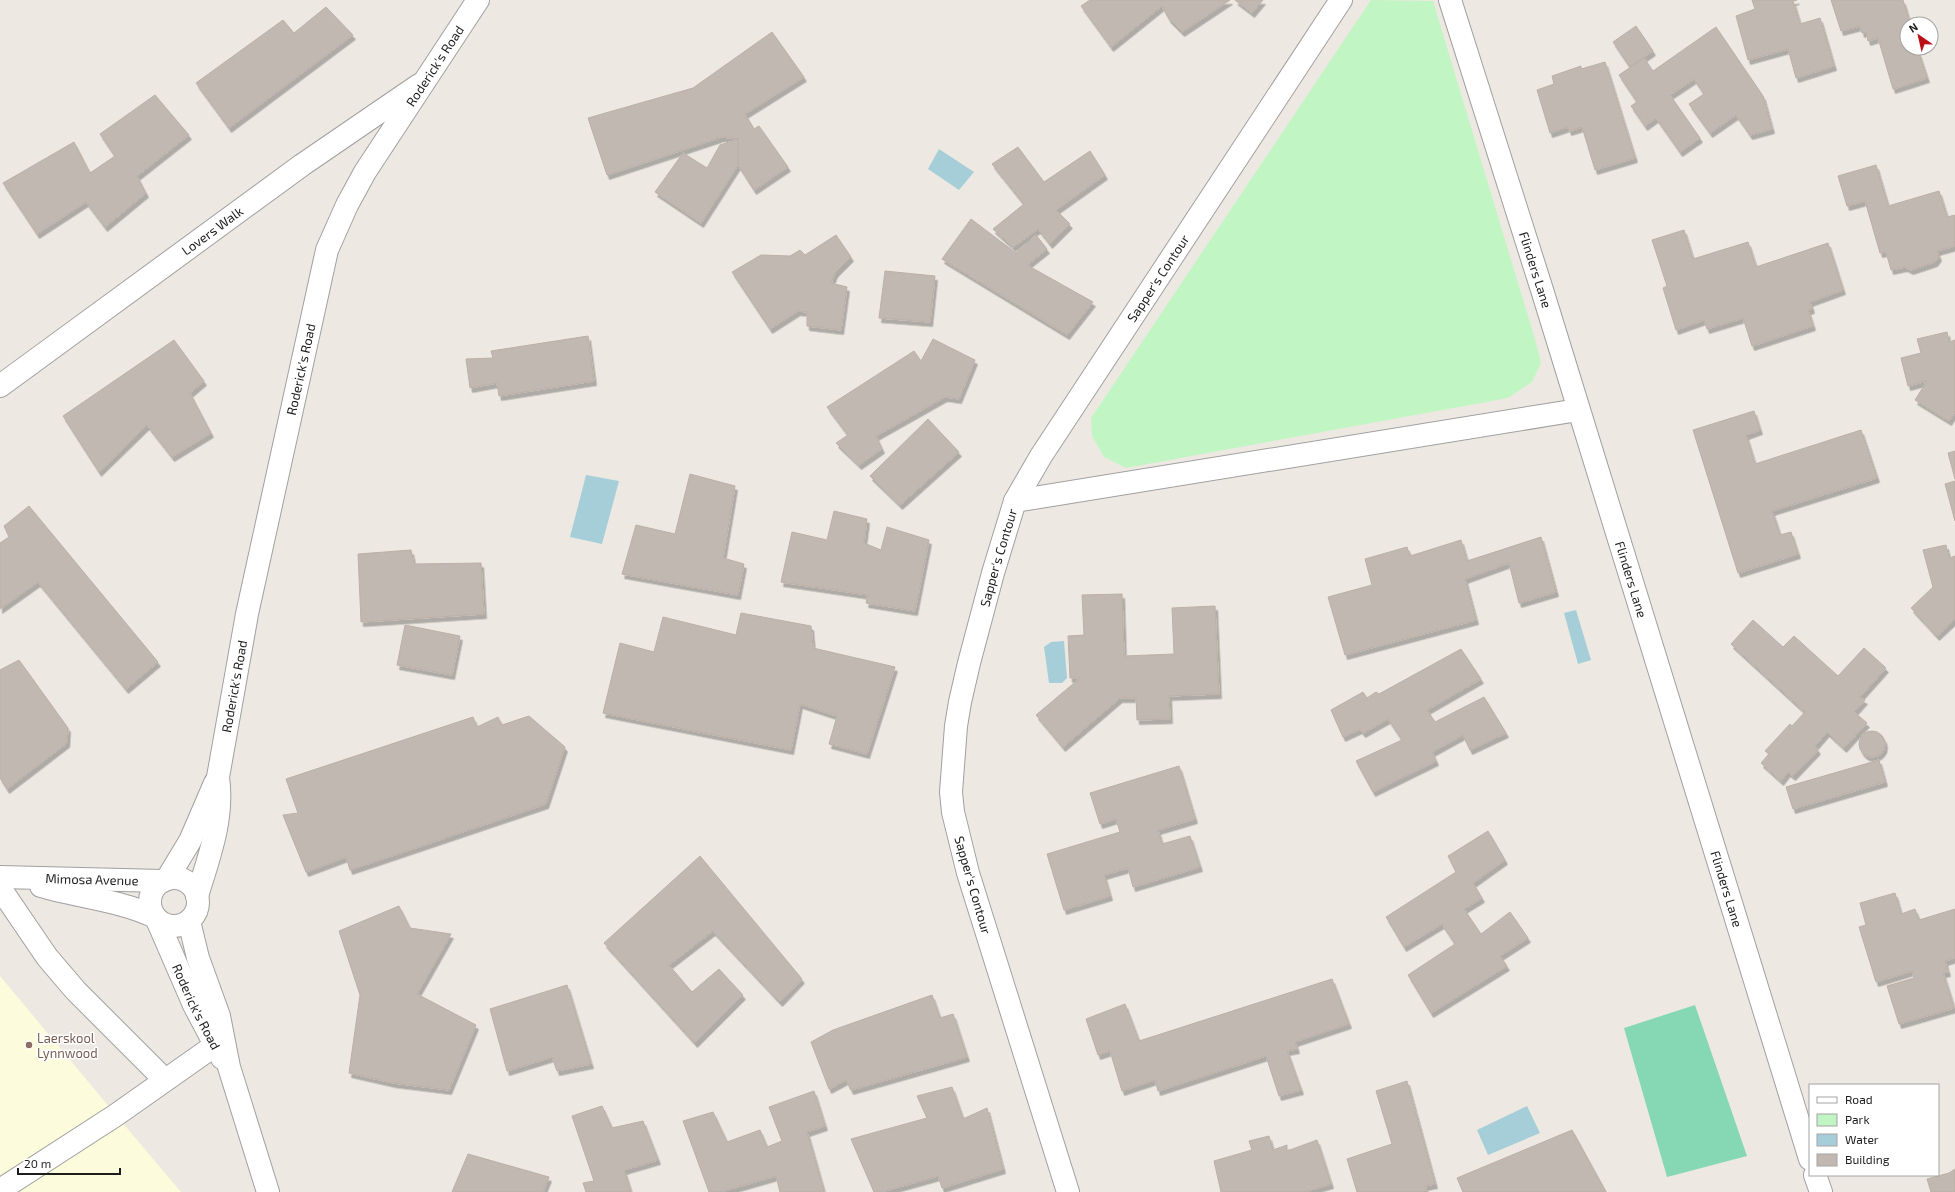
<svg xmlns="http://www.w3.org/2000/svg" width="1955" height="1192" viewBox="0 0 1955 1192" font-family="'Exo 2',sans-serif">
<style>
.education{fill:#fcfbdc}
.park{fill:#c2f5c4}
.pitch{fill:#86d7b4}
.water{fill:#a6ced8}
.building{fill:#c1b8b2;stroke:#bdafa6;filter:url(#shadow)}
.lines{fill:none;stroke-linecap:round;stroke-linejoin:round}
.minor-casing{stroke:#a0a0a0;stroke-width:24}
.minor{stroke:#fff;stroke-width:22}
.education-dot{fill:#8d6e63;stroke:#fff;stroke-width:1.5}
.labels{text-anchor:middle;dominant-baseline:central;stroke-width:3;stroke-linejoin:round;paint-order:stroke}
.street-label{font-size:13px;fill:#1c1c1c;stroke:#fff}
.education-label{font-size:13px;fill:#785e54;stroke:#fff;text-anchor:start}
</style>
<defs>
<filter id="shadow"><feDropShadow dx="2.5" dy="4.5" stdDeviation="0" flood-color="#0004"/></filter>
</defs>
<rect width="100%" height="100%" fill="#ede9e2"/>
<polygon class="education" points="0,976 116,1115 181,1192 0,1192"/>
<polygon class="park" points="1371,0 1433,1 1535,339 1541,363 1532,382 1508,398 1126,468 1104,457 1092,436 1091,418"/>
<polygon class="pitch" points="1695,1005 1747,1156 1667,1177 1624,1028"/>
<g class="water">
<polygon points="939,149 974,172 959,190 928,169"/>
<polygon points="586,475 619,481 602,544 570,537"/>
<polygon points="1576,610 1591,660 1578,664 1564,613"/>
<polygon points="1064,641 1067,678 1062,683 1049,683 1044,647 1051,642"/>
<polygon points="1527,1106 1540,1133 1488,1155 1477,1130"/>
</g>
<g class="building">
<polygon points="1090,0 1230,0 1182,32 1169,19 1162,6 1111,47 1081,6"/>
<polygon points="1235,0 1263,0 1252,13"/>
<polygon points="1752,0 1797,0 1793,1 1800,24 1820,18 1834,66 1796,78 1788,49 1748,60 1736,16 1755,9"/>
<polygon points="1831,0 1903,0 1910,24 1907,24 1907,48 1917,48 1927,78 1893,89 1878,38 1868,41 1866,32 1862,33 1860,26 1841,31"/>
<polygon points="326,7 353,35 229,128 196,83 283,20 294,33"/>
<polygon points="1636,26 1653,51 1630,67 1613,42"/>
<polygon points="1716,27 1763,96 1772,129 1750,135 1736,115 1710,133 1689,104 1704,94 1694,79 1670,95 1700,138 1680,152 1656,118 1645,126 1631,106 1637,102 1619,75 1644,58 1653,71"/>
<polygon points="772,32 804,77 745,114 754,129 759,126 788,167 754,190 738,165 738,139 722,137 607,175 588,118 693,88"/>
<polygon points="1605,62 1635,158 1595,170 1582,127 1569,131 1568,127 1550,133 1537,90 1554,84 1552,76 1581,66 1581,69"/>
<polygon points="155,95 189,135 137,176 146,193 105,227 86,202 37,234 3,183 74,142 90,173 115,156 100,134"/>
<polygon points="738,139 738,165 701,223 655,192 683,153 707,168 720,145"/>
<polygon points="1018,147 1044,182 1090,151 1105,175 1056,210 1070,224 1050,244 1038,229 1013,247 993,229 1024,204 992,164"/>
<polygon points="1876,165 1888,206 1939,191 1947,217 1955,215 1955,246 1937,251 1939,257 1935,262 1911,270 1905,267 1891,270 1886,252 1880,253 1865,201 1847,206 1838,176"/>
<polygon points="971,219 1016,253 1036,235 1047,249 1027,265 1093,302 1067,335 942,259"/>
<polygon points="1684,230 1693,259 1748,242 1756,267 1828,243 1843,290 1810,302 1812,309 1808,310 1813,326 1752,346 1743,318 1707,329 1704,320 1676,330 1663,288 1667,286 1652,240"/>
<polygon points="836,235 851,257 835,273 831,283 847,287 841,330 807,326 807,312 798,311 770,329 732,272 761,255 790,256 800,250 805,255"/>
<polygon points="885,271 935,276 930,322 879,318"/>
<polygon points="1947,332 1949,342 1955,340 1955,412 1949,421 1915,400 1927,381 1908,386 1901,358 1921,353 1917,339"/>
<polygon points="588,336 594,381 499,396 497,383 470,388 466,359 493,358 491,351"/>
<polygon points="933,339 975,360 959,399 945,397 876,436 882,449 859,465 836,443 848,435 827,407 914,351 921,361"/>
<polygon points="174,340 204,381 190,393 211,433 172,457 147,425 99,472 63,416"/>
<polygon points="1754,411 1760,430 1746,435 1755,464 1861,430 1877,478 1772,511 1780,535 1791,532 1798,554 1738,573 1693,430"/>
<polygon points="928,419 959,452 900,505 870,476"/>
<polygon points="1955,451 1955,479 1948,453"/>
<polygon points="690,474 735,486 723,558 744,564 738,595 622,574 636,525 675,534"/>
<polygon points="1955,481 1955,521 1945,484"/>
<polygon points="29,506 158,662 126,689 38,582 0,609 0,543 9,537 4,526"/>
<polygon points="834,511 867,519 864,543 881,550 887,527 929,540 915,611 866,603 868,595 781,582 792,532 827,540"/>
<polygon points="1541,537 1556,592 1519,603 1509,563 1465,579 1476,620 1345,655 1328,597 1372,585 1365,559 1407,547 1410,556 1461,540 1467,561"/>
<polygon points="1946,545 1949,558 1955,556 1955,619 1937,636 1911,608 1933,587 1923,550"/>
<polygon points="411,550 414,564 481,563 484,614 361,622 358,554"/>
<polygon points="1122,594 1124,656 1174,654 1172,608 1215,606 1219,694 1169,696 1170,719 1137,720 1136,698 1120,698 1063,747 1036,715 1080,678 1070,678 1068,636 1084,635 1082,595"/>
<polygon points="741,613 811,626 813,648 895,667 867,754 829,744 837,716 800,704 791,750 603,713 620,643 654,652 663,617 736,635"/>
<polygon points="1753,620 1783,647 1794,636 1838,676 1864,648 1886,668 1860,697 1865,700 1854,712 1867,723 1844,748 1827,732 1815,746 1818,750 1793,776 1788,772 1781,781 1761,763 1769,754 1765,751 1790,724 1792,726 1805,712 1731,644"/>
<polygon points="405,625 460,636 452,675 397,665"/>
<polygon points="1461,649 1481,679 1427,710 1435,722 1484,697 1506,733 1470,750 1463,735 1432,752 1436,761 1373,792 1356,761 1402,740 1388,719 1363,733 1360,729 1343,737 1331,710 1363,692 1367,698 1376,692 1379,694"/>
<polygon points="19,660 68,728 67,743 7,789 0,778 0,670"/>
<polygon points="529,716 565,747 546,804 350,870 346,857 306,872 283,815 298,813 286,779 473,717 477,727 498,717 502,725"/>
<circle cx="1872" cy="744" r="13"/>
<polygon points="1879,760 1885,782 1793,809 1786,787"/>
<polygon points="1179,766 1195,819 1158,830 1162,844 1190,836 1200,867 1133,887 1128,868 1104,875 1110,896 1064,910 1047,854 1120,832 1116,819 1100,824 1090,793"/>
<polygon points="1488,831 1505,860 1473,883 1482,898 1464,909 1481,934 1510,912 1528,938 1500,956 1507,966 1431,1013 1408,975 1455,944 1442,924 1404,947 1386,917 1456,872 1448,856"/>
<polygon points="700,856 802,979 780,1002 713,931 669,965 692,992 719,969 743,995 695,1043 604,943"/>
<polygon points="1895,893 1901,914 1915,909 1919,920 1955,909 1955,958 1945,961 1948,972 1943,973 1954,1008 1899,1024 1887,986 1914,978 1912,971 1876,982 1859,927 1866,925 1860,903"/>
<polygon points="399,906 410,928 451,934 417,994 476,1025 449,1090 393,1083 349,1073 360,995 339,931"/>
<polygon points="1332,979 1349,1024 1295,1042 1297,1049 1287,1051 1301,1090 1279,1096 1266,1056 1158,1091 1155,1080 1122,1091 1110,1051 1098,1055 1086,1019 1125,1004 1139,1041"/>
<polygon points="567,985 591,1064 557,1071 552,1057 507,1071 490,1009"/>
<polygon points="932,995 940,1018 953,1014 967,1057 851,1090 846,1080 829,1089 811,1042 833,1030"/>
<polygon points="1407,1081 1435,1184 1425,1186 1427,1191 1424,1192 1357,1192 1347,1159 1392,1144 1376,1091"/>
<polygon points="952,1087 963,1119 987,1108 1003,1169 942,1188 938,1176 881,1192 874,1192 851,1139 927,1118 917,1096"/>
<polygon points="814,1091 825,1126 807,1132 824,1192 780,1192 776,1176 720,1192 709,1192 683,1121 713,1112 727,1142 760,1130 767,1147 782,1141 769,1107"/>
<polygon points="602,1106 612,1128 643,1121 658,1160 624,1170 631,1192 586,1192 583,1183 594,1181 572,1116"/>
<polygon points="1572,1130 1606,1192 1463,1192 1457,1178"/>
<polygon points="1269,1136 1273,1150 1287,1145 1287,1151 1317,1140 1331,1184 1304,1192 1221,1192 1214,1161 1252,1150 1249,1141"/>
<polygon points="468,1154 549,1177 543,1192 452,1192"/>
<polygon points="1955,1169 1955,1192 1931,1192 1927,1179 1949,1173"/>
</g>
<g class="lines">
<g class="minor-casing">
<g id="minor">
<path id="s1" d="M 1450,0 L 1543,293 L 1810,1159"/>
<path id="s2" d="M 0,386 L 302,165 L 419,85"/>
<polyline points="1015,501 1578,410"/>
<path id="s3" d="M 0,877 L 163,881"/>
<circle cx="174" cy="902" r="24"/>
<polyline points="167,879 190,841 215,783"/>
<path d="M 41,886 C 78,897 119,900 155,917"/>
<polyline points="0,888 47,957 76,991 165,1080"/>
<path id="s4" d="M 197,896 C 209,857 224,818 218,777 L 247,614 L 327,250 L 347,205 L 365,172 L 478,0"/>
<polyline points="189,921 198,958 219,1016 229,1067 268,1192"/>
<path id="s5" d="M 158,922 L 194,1005 L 222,1058"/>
<polyline points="1815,1175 1821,1192"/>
<polyline points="0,1190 116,1115 214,1046"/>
<path id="s6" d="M 1068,1192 L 968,873 L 953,812 L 951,792 L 956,726 L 960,702 L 969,663 L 993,573 L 1015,501 L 1041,456 L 1341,0"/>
</g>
</g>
<use href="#minor" class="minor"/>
</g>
<circle class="education-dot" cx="29" cy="1045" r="4"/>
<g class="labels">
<g class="street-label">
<text stroke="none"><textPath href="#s4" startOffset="874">Roderick's Road</textPath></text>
<text stroke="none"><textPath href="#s2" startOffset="263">Lovers Walk</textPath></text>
<text stroke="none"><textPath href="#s1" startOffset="283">Flinders Lane</textPath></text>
<text stroke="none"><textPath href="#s6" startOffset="981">Sapper's Contour</textPath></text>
<text stroke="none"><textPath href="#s4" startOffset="538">Roderick's Road</textPath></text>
<text stroke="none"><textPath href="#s6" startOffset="657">Sapper's Contour</textPath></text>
<text stroke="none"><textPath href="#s1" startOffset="607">Flinders Lane</textPath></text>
<text stroke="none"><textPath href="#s4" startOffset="214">Roderick's Road</textPath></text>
<text stroke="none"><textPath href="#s3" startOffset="92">Mimosa Avenue</textPath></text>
<text transform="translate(973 885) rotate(74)">Sapper's Contour</text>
<text stroke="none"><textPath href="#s1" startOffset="931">Flinders Lane</textPath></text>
<text stroke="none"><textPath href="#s5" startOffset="93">Roderick's Road</textPath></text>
</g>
<g class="education-label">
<text x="37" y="1038">Laerskool<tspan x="37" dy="15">Lynnwood</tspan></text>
</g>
</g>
<rect x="1809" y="1084" width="130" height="92" fill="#ffffff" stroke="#a4a4a4"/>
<rect x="1817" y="1097" width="20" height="6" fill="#ffffff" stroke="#a4a4a4"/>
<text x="1845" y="1104" font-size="12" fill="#1c1c1c">Road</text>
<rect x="1817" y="1114" width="20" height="12" fill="#c2f5c4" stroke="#a4a4a4"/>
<text x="1845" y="1124" font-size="12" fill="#1c1c1c">Park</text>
<rect x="1817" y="1134" width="20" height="12" fill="#a6ced8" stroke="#a4a4a4"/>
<text x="1845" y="1144" font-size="12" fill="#1c1c1c">Water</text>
<rect x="1817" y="1154" width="20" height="12" fill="#c1b8b2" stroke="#a4a4a4"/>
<text x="1845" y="1164" font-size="12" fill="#1c1c1c">Building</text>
<g transform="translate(1919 36) rotate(326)"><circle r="19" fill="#ffffff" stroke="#a4a4a4"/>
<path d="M0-3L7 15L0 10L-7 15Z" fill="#ba0f16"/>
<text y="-6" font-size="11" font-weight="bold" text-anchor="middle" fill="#1c1c1c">N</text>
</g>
<path d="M18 1168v6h102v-6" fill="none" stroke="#1c1c1c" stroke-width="2"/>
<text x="24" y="1168" font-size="12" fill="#1c1c1c" stroke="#ffffff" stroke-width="3" paint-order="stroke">20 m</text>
</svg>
